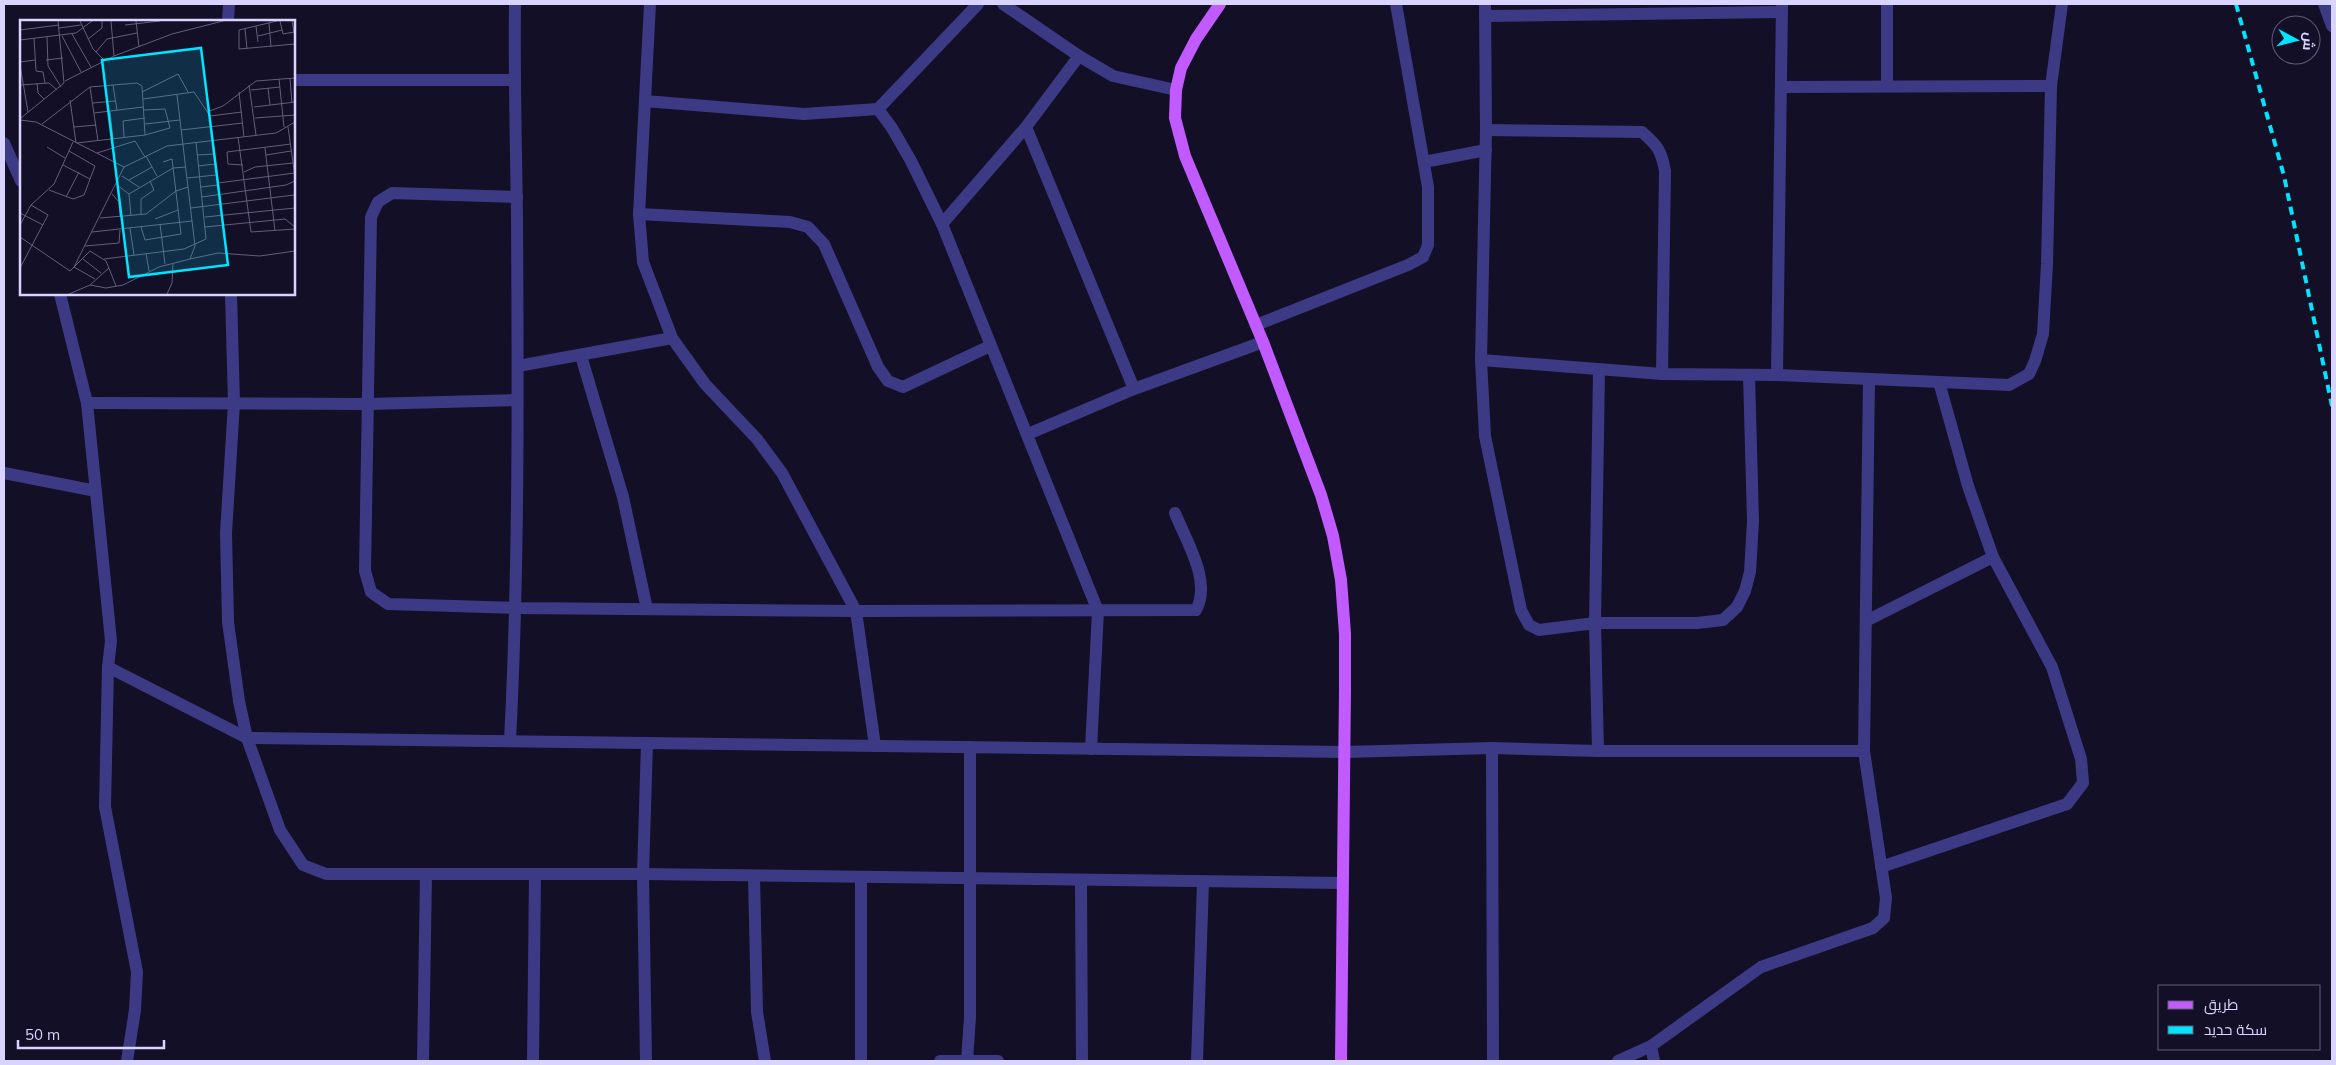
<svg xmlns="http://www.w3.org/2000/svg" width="2336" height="1065" viewBox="0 0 2336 1065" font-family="Mulish,Cairo,sans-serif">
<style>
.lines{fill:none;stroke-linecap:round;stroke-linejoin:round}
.minor{stroke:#3d3a85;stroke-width:12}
.major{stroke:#c25bff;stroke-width:12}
.rail{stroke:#00e5ff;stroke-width:4;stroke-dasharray:8 6;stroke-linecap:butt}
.inset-road{fill:none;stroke:#625e7d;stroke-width:1}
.view{fill:#00e5ff;fill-opacity:0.15;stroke:#00e5ff;stroke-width:2.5}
.inset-edge{fill:none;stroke:#d9d4ff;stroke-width:2.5}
</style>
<rect width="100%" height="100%" fill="#130f26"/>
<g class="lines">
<g class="minor">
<polyline points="650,4 639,214 643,262 672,338 705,384 757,439 782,473 856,611 875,746"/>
<polyline points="1003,4 1079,56 1113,76 1176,90"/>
<polyline points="1485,4 1486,130 1481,360 1485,436 1521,610 1529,625 1539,630 1595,623 1697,623 1723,620 1737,607 1745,591 1750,572 1753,521 1749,375"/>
<polyline points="2324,4 2332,26"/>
<polyline points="1485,16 1782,12"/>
<polyline points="228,21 229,4"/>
<polyline points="294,80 514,80"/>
<polyline points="1887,86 1887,4"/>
<polyline points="1781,87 2051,86"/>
<polyline points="645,101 804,114 878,109 978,4"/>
<polyline points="878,109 892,128 911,161 942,224 1098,611 1091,749"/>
<polyline points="1026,127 1134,389"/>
<path d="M 1486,130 L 1642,132 C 1658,146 1661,150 1665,171 L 1662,374"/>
<polyline points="4,143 21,181"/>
<polyline points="1424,162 1486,150"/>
<path d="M 517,197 L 392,193 L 378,202 L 371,217 L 365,571 L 371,592 L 388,604 L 517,608 L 856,611 L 1196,610 C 1212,581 1186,541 1175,513"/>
<polyline points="639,214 790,222 808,227 824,244 878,367 888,381 903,387 990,346"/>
<polyline points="942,224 1026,127 1079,56"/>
<polyline points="60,294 87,403 111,641 108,667 247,738 1345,752 1492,748 1598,751 1864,751"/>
<polyline points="231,294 234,403 226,533 228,622 239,701 247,738 280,830 303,865 326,874 643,874 1342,883"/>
<polyline points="1256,325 1408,265 1423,257 1428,245 1428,187 1396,4"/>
<polyline points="581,356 623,497 647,609"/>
<polyline points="1481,360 1662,374 1777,375 2009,385 2029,374 2035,361 2043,334 2047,264 2051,86 2062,4"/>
<polyline points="518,366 672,338"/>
<polyline points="1777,375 1782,4"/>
<polyline points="87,403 368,404 517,400"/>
<polyline points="1028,434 1134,389 1263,342"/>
<polyline points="4,473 96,491"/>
<polyline points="1866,621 1993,557"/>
<polyline points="108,667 105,807 137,972 135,1010 127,1061"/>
<path d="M 510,741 C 519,566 518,391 517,216 C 516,145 514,74 515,4"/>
<polyline points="1492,748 1493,1061"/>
<polyline points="1598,751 1595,623 1599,371"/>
<polyline points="1881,867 2067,804 2083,783 2081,759 2052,667 1993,557 1968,486 1939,382"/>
<polyline points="754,876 757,1012 765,1061"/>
<polyline points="861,878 861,1061"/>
<polyline points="1081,881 1082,1061"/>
<polyline points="1651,1046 1654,1061"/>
<polyline points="967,1060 970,1017 970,747"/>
<polyline points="423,1061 426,874"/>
<polyline points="533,1061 535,874"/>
<polyline points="646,1061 643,874 647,743"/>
<polyline points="940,1061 998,1061"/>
<polyline points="1197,1061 1203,882"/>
<polyline points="1618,1061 1651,1046 1761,967 1873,928 1884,918 1886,898 1864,751 1869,379"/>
</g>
<polyline class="major" points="1220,4 1196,39 1181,68 1176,90 1175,118 1185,156 1263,342 1321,495 1333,536 1341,580 1345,634 1345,690 1341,1061"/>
<polyline class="rail" points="2236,4 2284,176 2332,406"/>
</g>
<g transform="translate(20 20)">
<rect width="275" height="275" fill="#130f26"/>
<path class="inset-road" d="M 60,1 L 73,29 L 84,40M 91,1 L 94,36M 116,1 L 119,27M 257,1 L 219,10 L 219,29 L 275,24M 260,1 L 263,14 L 274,12 L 272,1M 249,3 L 251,27M 105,5 L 140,1M 236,6 L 238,22M 39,8 L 61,5M 225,9 L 227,29M 0,10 L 39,5M 52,14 L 71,47M 42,16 L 61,52M 238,16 L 262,10M 27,17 L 28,46 L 41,67M 14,18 L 16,51 L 23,52 L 25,63M 68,19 L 82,8 L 82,1M 0,20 L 56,13 L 72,1M 76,32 L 87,19 L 117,13M 26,40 L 43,38M 0,42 L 15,40M 0,45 L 8,92M 259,59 L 264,107M 270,59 L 272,83M 45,61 L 94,36 L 152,14 L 203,1M 17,63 L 18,73 L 24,79M 1,65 L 29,63 L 37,70M 93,65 L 97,90M 229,65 L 236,115M 70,67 L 78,121M 248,68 L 250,85M 231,70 L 260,67M 122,72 L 158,54 L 168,72M 219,72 L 224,117M 123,79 L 174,72 L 190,96 L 201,185M 50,80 L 56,123M 73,83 L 95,81M 234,87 L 275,82M 90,91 L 93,119M 187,92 L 203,86 L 236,61 L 275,58M 74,93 L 123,87M 190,96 L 222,92M 1,98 L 44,63 L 38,1M 235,98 L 275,95M 0,100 L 16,102 L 104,147 L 147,126 L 256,113 L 275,102M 22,104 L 70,67 L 117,63 L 122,66 L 125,115M 125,104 L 160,100M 54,107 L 76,105M 268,107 L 275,157M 161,110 L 223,103M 104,117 L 103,101 L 125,98M 218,117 L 231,212 L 275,209M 57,123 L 125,115 L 150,108 L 145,89 L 124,90M 27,127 L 45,138M 245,128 L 255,211M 77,133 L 115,121 L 125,137M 177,135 L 194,134M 246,135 L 271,131M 126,136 L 137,156M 43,145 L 70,159M 223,145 L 208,144 L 207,132 L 271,124M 178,146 L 195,144M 224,152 L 235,147 L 273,143M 102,156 L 119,167M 167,158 L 196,155M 109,160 L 132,147M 198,163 L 275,153M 97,165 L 109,174 L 111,196M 181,167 L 198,165M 29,170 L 53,179 L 64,175 L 75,146 L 49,131M 92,174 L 99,182 L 100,197M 109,174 L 153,148 L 166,147M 46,177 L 59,152M 182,177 L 266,165 L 275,161M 171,188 L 274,175M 0,193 L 23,205M 121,195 L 121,179 L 134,170 L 130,161M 185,197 L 275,188M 80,198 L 126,194 L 156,171 L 168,167M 135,199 L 158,190M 140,204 L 145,244M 0,205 L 11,185 L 34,164 L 53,122M 121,207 L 125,220 L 161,214 L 152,139 L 143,142M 185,207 L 265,199 L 275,207M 110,208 L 114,235M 72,212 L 172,201M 0,217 L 50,251 L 70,231 L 86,241 L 96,266M 65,226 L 99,223 L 100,210M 126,233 L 129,251M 63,239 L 81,253M 84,239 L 164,229 L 186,219 L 176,122M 170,239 L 198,233 L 240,236 L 275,231M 0,248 L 28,195 L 11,185M 75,259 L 54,247 L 104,147M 70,265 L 89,248M 49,274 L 70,265 L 86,268 L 103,265 L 139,247 L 170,239 L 175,226 L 157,75M 147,274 L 152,263 L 153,243"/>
<path class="view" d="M 181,28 L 208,245 L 109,257 L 82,40 Z"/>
<rect width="275" height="275" class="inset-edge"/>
</g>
<rect width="2336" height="1065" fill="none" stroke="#d9d4ff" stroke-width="10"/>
<rect x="2158" y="985" width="162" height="65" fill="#130f26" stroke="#625e7d"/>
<rect x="2168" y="1001" width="25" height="8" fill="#c25bff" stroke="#625e7d"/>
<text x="2204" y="1010" font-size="15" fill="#d9d4ff">طريق</text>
<rect x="2168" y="1026" width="25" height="8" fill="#00e5ff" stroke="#625e7d"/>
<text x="2204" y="1035" font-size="15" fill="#d9d4ff">سكة حديد</text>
<g transform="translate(2296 40) rotate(97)"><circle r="24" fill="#130f26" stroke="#625e7d"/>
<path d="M0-4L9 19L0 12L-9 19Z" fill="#00e5ff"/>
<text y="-8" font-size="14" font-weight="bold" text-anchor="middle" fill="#d9d4ff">ش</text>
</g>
<path d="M18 1040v8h146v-8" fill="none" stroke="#d9d4ff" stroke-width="2.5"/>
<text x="25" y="1040" font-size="15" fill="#d9d4ff" stroke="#130f26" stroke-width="4" paint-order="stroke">50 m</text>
</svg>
